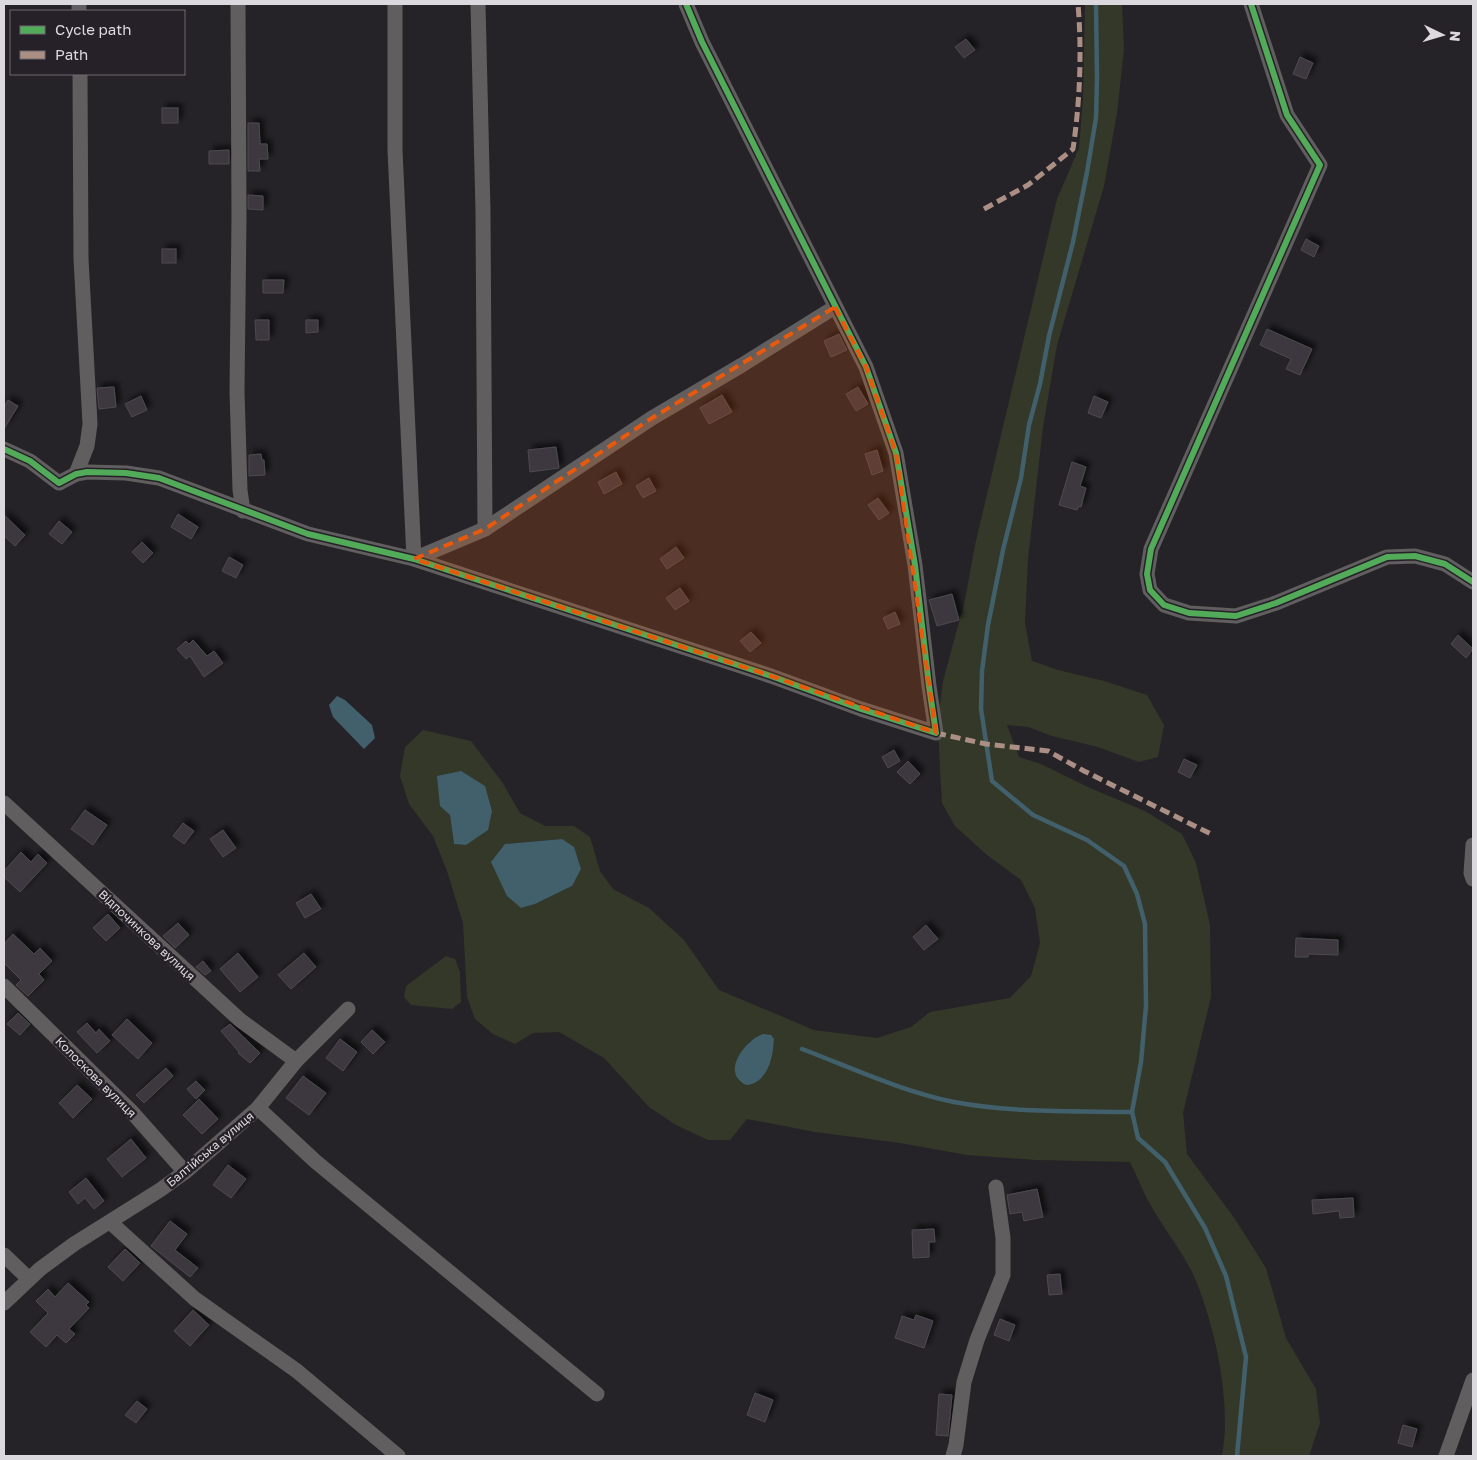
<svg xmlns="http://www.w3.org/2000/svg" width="1477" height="1460" viewBox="0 0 1477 1460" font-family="'Golos Text',sans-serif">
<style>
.green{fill:#343828;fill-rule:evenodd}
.water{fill:#41606c}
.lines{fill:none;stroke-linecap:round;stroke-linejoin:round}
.stream{stroke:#41606c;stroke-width:4.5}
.building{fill:#3d3940;stroke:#4d4a4f;filter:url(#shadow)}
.street{stroke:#605e5e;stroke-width:15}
.quiet{stroke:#ac8f84;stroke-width:5;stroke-dasharray:10 5;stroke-linecap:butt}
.cycleway-casing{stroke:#262129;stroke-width:9}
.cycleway{stroke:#51ab58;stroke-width:6}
.marked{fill:#e8590c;fill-opacity:0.2;stroke:#e8590c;stroke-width:4;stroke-dasharray:10 6;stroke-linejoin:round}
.labels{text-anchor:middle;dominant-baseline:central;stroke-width:5;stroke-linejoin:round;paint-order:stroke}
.street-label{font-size:12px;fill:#dcd9de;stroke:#262129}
</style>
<defs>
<filter id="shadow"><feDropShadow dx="4.5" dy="-4.5" stdDeviation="2.5" flood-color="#0009"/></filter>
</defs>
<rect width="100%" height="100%" fill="#252327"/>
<g class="green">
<path d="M 1085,4 L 1122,4 L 1124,49 L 1117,113 L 1104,186 L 1057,345 L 1043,427 L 1028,559 L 1025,623 L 1032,661 L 1058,670 L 1104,681 L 1147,695 L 1164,725 L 1158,757 L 1139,762 L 1098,747 L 1052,736 L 1028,727 L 1007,725 L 1019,757 L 1041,764 L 1090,788 L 1145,811 L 1182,834 L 1196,863 L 1210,925 L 1211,997 L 1183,1113 L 1187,1154 L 1235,1219 L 1266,1268 L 1286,1338 L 1316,1389 L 1320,1423 L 1309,1456 L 1222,1456 C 1232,1403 1215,1324 1193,1274 C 1182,1251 1164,1229 1151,1206 C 1143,1192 1137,1176 1130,1162 L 1036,1160 L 967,1155 L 900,1143 L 815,1132 L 747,1119 L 730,1140 L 708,1140 L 676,1125 L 649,1107 L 604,1058 L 559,1032 L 533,1033 L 515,1044 L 493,1034 L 475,1019 L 467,997 L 463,923 L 447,871 L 433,836 L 409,804 L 400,776 L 405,747 L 423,730 L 471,741 L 502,782 L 520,813 L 545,826 L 574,826 L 590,837 L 600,871 L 613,889 L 649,908 L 684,940 L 719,990 L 814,1030 L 877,1038 L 911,1027 L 930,1012 L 1010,998 L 1031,976 L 1040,943 L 1035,908 L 1021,880 L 987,855 L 955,826 L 942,803 L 940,770 L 938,722 L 943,681 L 965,600 L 975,545 L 1057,199 L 1079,148 L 1083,99 ZM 450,815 L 467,845 L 454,844 ZM 562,839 L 572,886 L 535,904 L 521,908 L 505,844 ZM 774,1039 L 771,1058 L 741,1083 C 728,1069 740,1053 750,1041 Z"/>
<polygon points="446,956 455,959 460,972 461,1002 452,1009 411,1005 404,997 406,986"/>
</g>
<g class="water">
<polygon points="337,696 345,700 372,725 375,738 364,749 333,717 329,705"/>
<polygon points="461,771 485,786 492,811 488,830 466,845 454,844 450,815 440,806 437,776"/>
<polygon points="562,839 574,847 581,869 572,886 535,904 521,908 507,896 491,862 505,844"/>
<path d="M 763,1034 L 771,1035 L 774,1039 C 773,1057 768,1083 746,1085 C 720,1073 745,1040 763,1034 Z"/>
</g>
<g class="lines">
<g class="stream">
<polyline points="1096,4 1097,78 1096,118 1087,172 1073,242 1049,336 1040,384 1029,425 1021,478 1003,550 988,625 982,671 981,709 992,781 1033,815 1087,840 1124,866 1137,894 1145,924 1146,1006 1141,1062 1132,1112 1138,1138 1165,1162 1205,1228 1226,1276 1246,1357 1237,1456"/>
<path d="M 802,1049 C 852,1068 901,1091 954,1102 C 1012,1113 1073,1111 1132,1112"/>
</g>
</g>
<g class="building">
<polygon points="966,39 975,50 964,58 955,47"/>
<polygon points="1300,57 1313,63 1306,79 1293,74"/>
<rect x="162" y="108" width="16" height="15"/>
<polygon points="248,123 259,123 260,144 267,144 268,159 259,159 260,171 248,171"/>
<polygon points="229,150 229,164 209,164 209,151"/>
<polygon points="248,195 263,196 263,210 248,209"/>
<polygon points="1306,239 1319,246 1314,257 1301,250"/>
<rect x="162" y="249" width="14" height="14"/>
<polygon points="263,280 284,280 283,293 263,293"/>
<polygon points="255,320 269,320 269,340 256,340"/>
<polygon points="306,320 318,320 318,332 306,333"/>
<polygon points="1267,329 1312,349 1300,375 1286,369 1291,359 1260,345"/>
<polygon points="839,334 847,350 831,357 824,341"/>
<polygon points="114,387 116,407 99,409 97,388"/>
<polygon points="858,387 868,404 856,411 846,394"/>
<polygon points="722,395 732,412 709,424 700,408"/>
<polygon points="141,396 147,410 132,417 125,404"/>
<polygon points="1094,396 1108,402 1101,418 1088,413"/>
<polygon points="8,400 18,406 4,429 4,407"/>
<polygon points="556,447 559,468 530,472 528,450"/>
<polygon points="877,450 883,471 872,475 865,454"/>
<polygon points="261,454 262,460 264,460 265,475 249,476 249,455"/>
<polygon points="1072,462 1086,467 1080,486 1086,488 1081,507 1079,506 1077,510 1059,505"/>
<polygon points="616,472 622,484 604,494 598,482"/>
<polygon points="649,478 656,491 643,498 636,486"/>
<polygon points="878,498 889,513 879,520 868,505"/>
<polygon points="178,514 198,527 191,539 171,527"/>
<polygon points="4,515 25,535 15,546 4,536"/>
<polygon points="59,521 72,532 62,544 49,534"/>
<polygon points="142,542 153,553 143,563 132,552"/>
<polygon points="676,547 684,558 667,569 660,559"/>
<polygon points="229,557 243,565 236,578 222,571"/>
<polygon points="680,588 689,601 675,610 666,598"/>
<polygon points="952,594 959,620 937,626 929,600"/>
<polygon points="895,612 900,624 888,629 883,618"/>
<polygon points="751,632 761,643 750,652 740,641"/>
<polygon points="1458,635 1473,649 1466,658 1451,644"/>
<polygon points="193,640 207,656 214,651 223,663 204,677 190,656 186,659 177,649 186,641 189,644"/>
<polygon points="894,750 900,761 888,768 882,757"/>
<polygon points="1184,759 1197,765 1190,778 1178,772"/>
<polygon points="908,761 920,774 910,784 897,772"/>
<polygon points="85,810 107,825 93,845 71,829"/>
<polygon points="183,823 194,831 184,844 173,836"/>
<polygon points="223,830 236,848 223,857 210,839"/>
<polygon points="21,852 31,862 38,854 47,863 20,892 4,877 4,871"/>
<polygon points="311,894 321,909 305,918 296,903"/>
<polygon points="108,914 120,928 106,941 93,928"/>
<polygon points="178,923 189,935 175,948 163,936"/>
<polygon points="926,925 938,939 924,950 913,937"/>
<polygon points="13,934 34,954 40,948 52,961 39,974 44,980 28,996 16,985 21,980 4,963 4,944"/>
<polygon points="1296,938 1338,940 1338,955 1308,954 1308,957 1295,957"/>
<polygon points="238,953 258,977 240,992 220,969"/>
<polygon points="304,953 316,967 291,989 278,975"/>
<polygon points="203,961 211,971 205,975 196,967"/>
<polygon points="18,1013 30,1024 20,1035 7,1024"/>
<polygon points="127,1019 152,1043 138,1059 112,1035"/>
<polygon points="87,1023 96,1033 99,1029 110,1041 97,1053 77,1032"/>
<polygon points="230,1024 260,1053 250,1063 238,1053 239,1052 221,1031"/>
<polygon points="372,1030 385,1042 373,1054 361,1042"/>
<polygon points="340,1039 357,1052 343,1071 326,1058"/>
<polygon points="166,1068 173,1076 144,1103 136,1095"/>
<polygon points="303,1076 326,1093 309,1115 286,1098"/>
<polygon points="196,1081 205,1090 196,1099 187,1089"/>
<polygon points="77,1085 92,1099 73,1118 59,1103"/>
<polygon points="199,1099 218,1119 202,1134 183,1115"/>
<polygon points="131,1139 146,1158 122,1177 107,1159"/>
<polygon points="228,1165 246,1179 231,1198 213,1185"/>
<polygon points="86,1178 104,1201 94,1209 85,1198 78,1204 69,1192"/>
<polygon points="1037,1189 1043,1217 1024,1221 1022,1212 1010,1214 1007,1195"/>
<polygon points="1353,1198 1354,1217 1340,1218 1339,1211 1313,1214 1312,1200"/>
<polygon points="170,1221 187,1234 175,1250 198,1268 190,1277 151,1246"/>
<polygon points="934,1229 935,1242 929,1242 929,1257 913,1258 912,1230"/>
<polygon points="125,1249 140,1263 123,1281 108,1267"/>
<polygon points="1060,1274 1062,1294 1049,1295 1047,1275"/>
<polygon points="68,1283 89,1302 86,1305 89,1308 69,1329 75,1334 66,1343 57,1335 46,1347 30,1332 48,1313 36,1301 48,1289 55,1297"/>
<polygon points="193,1310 209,1325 190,1346 174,1331"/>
<polygon points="916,1315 933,1321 924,1348 895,1338 902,1316 914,1320"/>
<polygon points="1000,1319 1015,1325 1009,1341 994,1335"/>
<polygon points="755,1393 773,1400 765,1422 747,1415"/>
<polygon points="939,1394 952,1395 948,1436 936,1435"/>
<polygon points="137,1401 147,1409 136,1423 125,1415"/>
<polygon points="1403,1425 1417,1429 1412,1447 1398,1443"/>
</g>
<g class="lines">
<g class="street">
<polyline points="79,4 79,11"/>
<polyline points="238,4 239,217 237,391 240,490 243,511"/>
<polyline points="395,4 395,150 414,559 485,529 652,418 742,365 835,307"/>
<polyline points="478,4 483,212 485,529"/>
<polyline points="1251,4 1287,115 1320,165 1151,549 1147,574 1150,590 1164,605 1189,613 1236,616 1276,603 1387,557 1415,556 1445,564 1473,582"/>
<polyline points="4,449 30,461 59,483 76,474 87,472 126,473 159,478 308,534 414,559 771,676 861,709 936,733 929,686 915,565 896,453 866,367 702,42 686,4"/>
<polyline points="76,474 87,446 90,424 81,259 80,74"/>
<polyline points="4,803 240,1020 296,1061"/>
<polyline points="1473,845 1471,873 1473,879"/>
<polyline points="4,986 131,1111 185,1172"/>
<polyline points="258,1108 315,1161 597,1394"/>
<polyline points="110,1222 195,1299 297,1371 398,1456"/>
<polyline points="4,1255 29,1279"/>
<polyline points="4,1303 40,1269 74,1244 160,1190 185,1172 215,1146 258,1108 296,1061 348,1009"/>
<polyline points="953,1456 956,1445 964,1382 977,1340 1003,1275 1003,1238 996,1187"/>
<polyline points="1446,1456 1473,1380"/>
</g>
<g class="quiet">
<path d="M 984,209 L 1028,185 L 1073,149 C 1080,101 1082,52 1078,4"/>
<polyline points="936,733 986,744 1048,751 1084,771 1213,835"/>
</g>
<g class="cycleway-casing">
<g id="cycleway">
<polyline points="1251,4 1287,115 1320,165 1151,549 1147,574 1150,590 1164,605 1189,613 1236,616 1276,603 1387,557 1415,556 1445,564 1473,582"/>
<polyline points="4,449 30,461 59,483 76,474 87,472 126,473 159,478 308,534 414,559 771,676 861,709 936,733 929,686 915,565 896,453 866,367 702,42 686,4"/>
</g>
</g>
<use href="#cycleway" class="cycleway"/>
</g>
<path class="marked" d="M 835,307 L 866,367 L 896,453 L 936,733 L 771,676 L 414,559 L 485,529 L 652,418 Z"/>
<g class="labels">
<g class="street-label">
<text transform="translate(147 935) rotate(43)">Відпочинкова вулиця</text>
<text transform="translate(96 1077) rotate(45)">Колоскова вулиця</text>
<text transform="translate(210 1149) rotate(-40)">Балтійська вулиця</text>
</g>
</g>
<rect width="1477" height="1460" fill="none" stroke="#dcd9de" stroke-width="10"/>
<rect x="10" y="10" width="175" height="65" fill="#262129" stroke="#6f6b71"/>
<rect x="20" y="26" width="25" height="8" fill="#51ab58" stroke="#6f6b71"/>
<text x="55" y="35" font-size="15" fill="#dcd9de">Cycle path</text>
<rect x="20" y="51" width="25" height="8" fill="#ac8f84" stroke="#6f6b71"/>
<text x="55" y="60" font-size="15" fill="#dcd9de">Path</text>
<g transform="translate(1442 35) rotate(95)" stroke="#262129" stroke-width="4" paint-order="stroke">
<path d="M0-4L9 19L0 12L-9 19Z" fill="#dcd9de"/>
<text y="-8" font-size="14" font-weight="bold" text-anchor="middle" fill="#dcd9de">N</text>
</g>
</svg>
